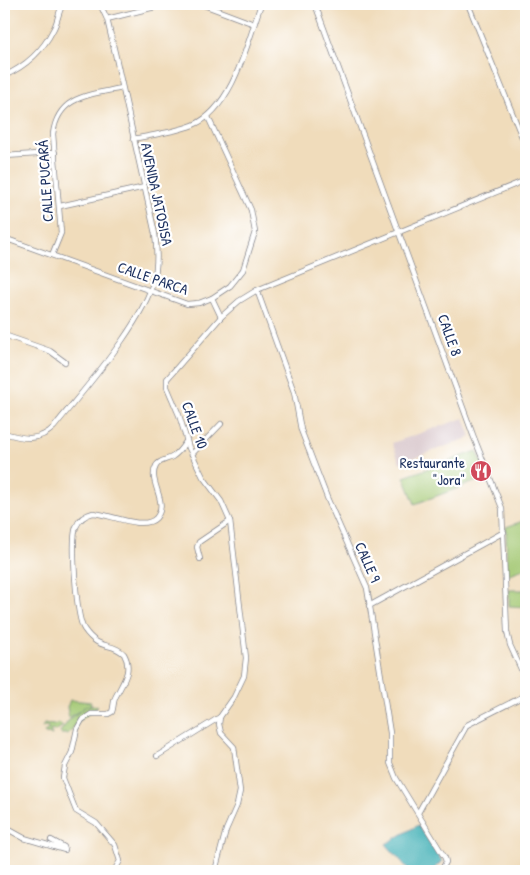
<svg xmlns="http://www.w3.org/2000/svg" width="530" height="875" viewBox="0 0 530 875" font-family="'Patrick Hand',sans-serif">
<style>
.industrial{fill:#d2bec3}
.green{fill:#a2c771;stroke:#5e7b68}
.water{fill:#3daeb4;stroke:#2c6e89}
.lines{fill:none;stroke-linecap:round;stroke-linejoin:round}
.minor-casing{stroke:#86868c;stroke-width:6}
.minor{stroke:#fff;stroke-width:4.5}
.labels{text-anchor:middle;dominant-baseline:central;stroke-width:4.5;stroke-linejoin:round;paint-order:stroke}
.street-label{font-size:15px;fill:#1b2f5e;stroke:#fff}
.poi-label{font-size:15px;fill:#1b2f5e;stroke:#fff;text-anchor:end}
</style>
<rect width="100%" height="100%" fill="#fff"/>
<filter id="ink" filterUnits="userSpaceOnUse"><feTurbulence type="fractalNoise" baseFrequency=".02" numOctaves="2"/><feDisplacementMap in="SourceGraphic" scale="10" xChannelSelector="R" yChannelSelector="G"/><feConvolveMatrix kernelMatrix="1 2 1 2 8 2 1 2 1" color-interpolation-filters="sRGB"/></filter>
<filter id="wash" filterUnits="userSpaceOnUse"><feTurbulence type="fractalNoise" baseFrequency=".0096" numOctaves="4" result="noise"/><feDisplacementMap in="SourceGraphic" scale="20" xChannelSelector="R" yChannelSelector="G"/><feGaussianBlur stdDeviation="1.12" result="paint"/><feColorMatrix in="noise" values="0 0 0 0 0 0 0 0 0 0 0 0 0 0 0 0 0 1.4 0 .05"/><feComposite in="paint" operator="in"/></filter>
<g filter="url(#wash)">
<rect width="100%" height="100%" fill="#f0dcbb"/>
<polygon class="industrial" points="464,418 471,437 400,463 392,443"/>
<g class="green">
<polygon points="477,451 488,477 415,504 404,477"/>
<polygon points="526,520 526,568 507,575 506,527"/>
<polygon points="509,590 526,590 526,607 509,606"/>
<polygon points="70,700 91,702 91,705 86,706 94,705 98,707 81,719 68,734 61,734 60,732 70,719 86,706 69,718 67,707"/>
<polygon points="59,723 63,726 55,731 50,730 52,735 45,734 44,732 49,729 47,726 42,728 44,724 55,725"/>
</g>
<polygon class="water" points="418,825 442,861 432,871 410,871 386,844"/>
</g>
<g filter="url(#ink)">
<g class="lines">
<g class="minor-casing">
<g id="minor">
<polyline points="201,4 254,24"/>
<polyline points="315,4 473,435 502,508 507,632 510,645 526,680"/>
<polyline points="468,4 526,147"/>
<polyline points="107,19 167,4"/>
<path d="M 4,76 C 26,66 42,52 53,30 C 58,22 58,12 63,4"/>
<path d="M 133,139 C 153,135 175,132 193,125 C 233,109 248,41 261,4"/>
<polyline points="4,156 55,153"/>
<polyline points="60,206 145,187"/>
<polyline points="4,238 187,304 199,303 212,298 230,286 243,270 255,232 251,210 208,117"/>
<path d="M 52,255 L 61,233 L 53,134 C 58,95 90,95 122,88"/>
<polyline points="257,290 294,392 301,430 328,500 367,588 390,733 390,763 396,778 445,858 446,862 441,871"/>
<polyline points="212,298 221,317"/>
<polyline points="4,335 50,351 65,362"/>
<path d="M 4,433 C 23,439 39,442 54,427 C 84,389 143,324 154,279 C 158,264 157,249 155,234 L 115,53 L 107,19 L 100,4"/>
<polyline points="192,454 221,424"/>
<polyline points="200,559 197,547 199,542 230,521"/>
<polyline points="369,606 504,532"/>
<polyline points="157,756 220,717"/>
<polyline points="418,813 467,725 526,695"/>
<polyline points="4,827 24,838 65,850 64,847 51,840"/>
<path d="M 114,871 L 120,861 L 115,845 L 96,823 L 76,811 L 63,778 L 65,766 L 72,752 L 77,729 L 82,720 L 91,714 L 108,714 L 112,712 C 114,707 113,701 116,696 C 123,682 133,670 124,654 C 111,641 100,652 84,629 C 76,617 71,540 76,527 C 79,519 85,515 93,513 C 109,514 144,531 156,518 C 170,502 147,482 156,466 C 159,460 167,460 172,457 C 179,453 183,446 187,440"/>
<polyline points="215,871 226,830 237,805 240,791 234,747 221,733 219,724 220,717 234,697 244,676 246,658 230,521 221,501 203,477 189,448 179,415 167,387 167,379 221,317 239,301 257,290 526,180"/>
</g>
</g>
<use href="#minor" class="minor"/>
</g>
</g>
<defs>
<g id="restaurant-disc" transform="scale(1.125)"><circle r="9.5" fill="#d1495b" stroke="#fff"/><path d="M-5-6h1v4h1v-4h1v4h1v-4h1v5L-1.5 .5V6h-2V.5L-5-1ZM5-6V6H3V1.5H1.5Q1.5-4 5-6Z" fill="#fff"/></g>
</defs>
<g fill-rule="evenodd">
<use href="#restaurant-disc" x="481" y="471"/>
</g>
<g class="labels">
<g class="street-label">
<text transform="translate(45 181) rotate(-94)">CALLE PUCARÁ</text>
<text transform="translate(157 194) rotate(78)">AVENIDA JATOSISA</text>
<text transform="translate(153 278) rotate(19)">CALLE PARCA</text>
<text transform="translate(450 335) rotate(70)">CALLE 8</text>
<text transform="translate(195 425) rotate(70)">CALLE 10</text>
<text transform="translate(368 562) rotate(66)">CALLE 9</text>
</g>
<g class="poi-label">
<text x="465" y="462">Restaurante<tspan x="465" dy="17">"Jora"</tspan></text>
</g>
</g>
<rect width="530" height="875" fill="none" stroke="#fff" stroke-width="20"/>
</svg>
